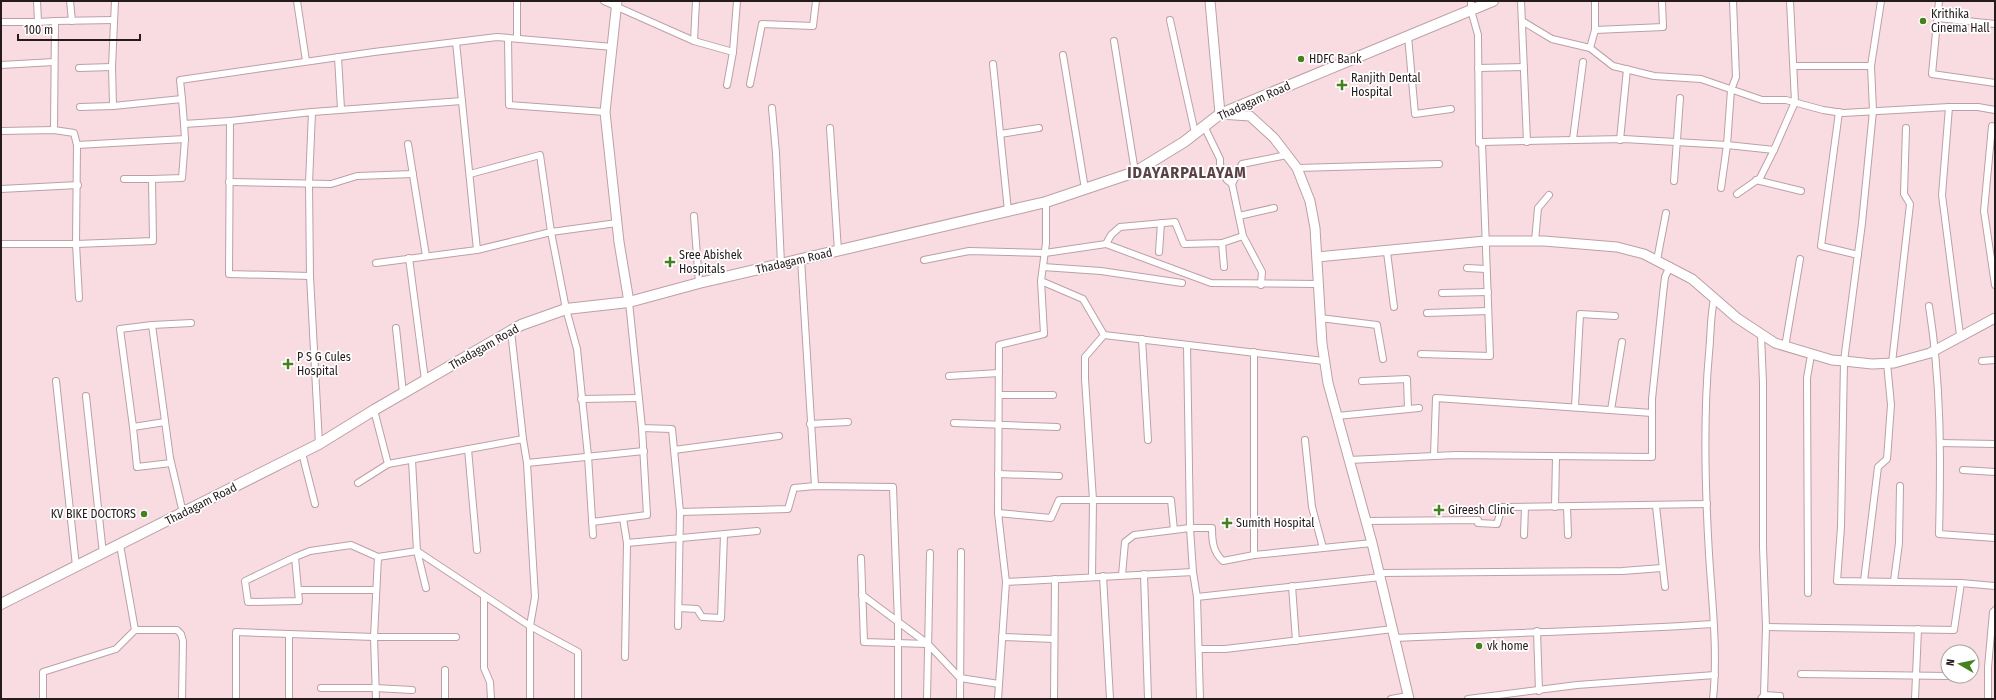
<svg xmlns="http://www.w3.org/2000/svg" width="1996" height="700" viewBox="0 0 1996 700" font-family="'Fira Sans Condensed',sans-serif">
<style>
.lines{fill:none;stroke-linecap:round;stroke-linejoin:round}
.street-casing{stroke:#bca0a6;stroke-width:8}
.secondary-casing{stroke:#bca0a6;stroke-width:11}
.primary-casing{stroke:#bca0a6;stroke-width:12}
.street{stroke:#fff;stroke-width:6}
.secondary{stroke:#fff;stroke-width:9}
.primary{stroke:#fff;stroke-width:10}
.poi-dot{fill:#45821f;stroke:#fff;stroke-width:1.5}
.labels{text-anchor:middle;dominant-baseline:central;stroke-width:3.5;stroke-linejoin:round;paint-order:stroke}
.poi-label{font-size:12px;fill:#251b1d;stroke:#fff;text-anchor:start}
.street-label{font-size:12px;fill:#251b1d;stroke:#fff}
.district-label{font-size:16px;font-weight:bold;letter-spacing:1px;fill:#5a4247;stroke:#fff}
</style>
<rect width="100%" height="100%" fill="#f9dce1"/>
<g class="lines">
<g class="street-casing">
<g id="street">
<polyline points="70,1 72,21"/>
<polyline points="115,1 112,67 113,106 182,99 184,124 230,121 312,112 309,183 310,276 319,444"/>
<polyline points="297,1 306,61"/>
<polyline points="604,1 694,41 733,52"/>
<polyline points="1471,1 1471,10 1478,35 1479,143 1482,142"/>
<polyline points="1521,1 1527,142"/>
<polyline points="1939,1 1932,74 1995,83"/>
<polyline points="1938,18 1995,24"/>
<polyline points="1170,20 1195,133"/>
<polyline points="1522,21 1552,39 1590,48 1613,66 1654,76 1701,79 1762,100 1786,100 1823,110 1843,113 1949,107 1978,107 1995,110"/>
<polyline points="1,22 38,22 37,1"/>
<polyline points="38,22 55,21"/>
<polyline points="1595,30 1663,27 1662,1"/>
<polyline points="1408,36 1415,114 1451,109"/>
<polyline points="508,38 509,105 605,112"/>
<polyline points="517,38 517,1"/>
<polyline points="694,41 696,1"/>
<polyline points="1114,41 1135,172"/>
<polyline points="456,42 477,250 551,232 566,309 577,349 588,456 593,535"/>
<polyline points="1590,48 1595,30 1595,1"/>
<polyline points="1063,55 1085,189"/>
<polyline points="338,57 341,109"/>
<polyline points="993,64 1008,211"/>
<polyline points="1,65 54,62"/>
<polyline points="1794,66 1871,66 1881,1"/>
<polyline points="1871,66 1873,111 1862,223 1844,361 1841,527 1837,581 1961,583 1995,586"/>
<polyline points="79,68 112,67"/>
<polyline points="1478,68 1524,67"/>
<polyline points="750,84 762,24 813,26 816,1"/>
<polyline points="727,85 733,52 737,1"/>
<polyline points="182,99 180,80 374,52 497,37 613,47"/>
<polyline points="80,107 113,106"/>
<polyline points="1949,107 1942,195 1960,335"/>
<polyline points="772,108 776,153 781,264"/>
<polyline points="312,112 462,101"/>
<polyline points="1839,112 1821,246 1858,255"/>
<polyline points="230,121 229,274 310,276"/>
<polyline points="1204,126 1220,159 1220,165 1227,180 1232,184"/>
<polyline points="1995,127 1992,126 1984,211 1995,285"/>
<polyline points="830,128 838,251"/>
<polyline points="54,130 55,21 114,20"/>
<polyline points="1,131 54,130 74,133 77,145 185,139 184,124"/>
<polyline points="1000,134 1039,128"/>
<polyline points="1573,139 1583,62"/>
<polyline points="1620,140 1627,69"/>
<polyline points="408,144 426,256"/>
<polyline points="77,145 76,244 79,298"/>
<polyline points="1297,168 1439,164"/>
<polyline points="470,174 540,155 551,232 617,223"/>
<polyline points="124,179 152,179"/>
<polyline points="1756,180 1801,191"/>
<polyline points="1674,181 1680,98"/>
<polyline points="229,182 331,184 357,176 413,174"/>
<polyline points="1721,188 1727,145 1731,90 1736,77 1733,1"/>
<polyline points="1,189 78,185"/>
<polyline points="1737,194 1760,178 1774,150"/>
<polyline points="694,216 699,283"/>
<polyline points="1239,216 1274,208"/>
<polyline points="1535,241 1538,208 1549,195"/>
<polyline points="1222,243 1224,267"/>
<polyline points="1,244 76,244 153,241 152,179 182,178 185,139"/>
<polyline points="1106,244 1211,283 1318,284"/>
<polyline points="1159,252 1161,223"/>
<polyline points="1387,252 1394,307"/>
<polyline points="409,258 425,380"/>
<polyline points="801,259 815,486"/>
<polyline points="924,260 969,251 1045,253 1106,244 1111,235 1120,227 1175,222 1184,244 1222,243 1243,236"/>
<polyline points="1657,260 1666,213"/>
<polyline points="376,263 477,250"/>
<polyline points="1043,267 1101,271 1182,283"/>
<polyline points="1467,268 1486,269"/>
<polyline points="1041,281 1083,299 1104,335 1324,361"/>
<polyline points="1261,285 1262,272 1243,236 1232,184 1242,164 1287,155"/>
<polyline points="1442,293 1488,292"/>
<polyline points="629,302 642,428 672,429 680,512 788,509 794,488 815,486 893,487 898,622 898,699"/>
<path d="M 1929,306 C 1941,381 1941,458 1939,534 L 1995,538"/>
<polyline points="1427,313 1488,311"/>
<polyline points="1320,318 1377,325 1383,359"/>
<polyline points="152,325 170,458 183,513"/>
<polyline points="396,328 403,393"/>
<polyline points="511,331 523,439"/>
<polyline points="1142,339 1148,440"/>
<path d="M 1187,345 L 1190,528 L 1212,528 C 1212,541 1213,552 1223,561 L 1254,555"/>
<polyline points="1785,347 1800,259"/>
<polyline points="1254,352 1254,555 1372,543"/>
<polyline points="1421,354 1490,356 1482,142 1624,139 1727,145 1774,150 1795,102 1790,1"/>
<polyline points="1982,361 1995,360"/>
<polyline points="1892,363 1910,204 1904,194 1906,128"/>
<polyline points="949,376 999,373"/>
<polyline points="56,381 76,566"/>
<polyline points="1362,381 1407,379 1408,409"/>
<polyline points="999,395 1053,395"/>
<polyline points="86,396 103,554"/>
<polyline points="581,399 639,398"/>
<polyline points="1575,407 1580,314 1615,316"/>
<polyline points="374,410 388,464 523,439 527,463 535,597 530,626 578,652 578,699"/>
<polyline points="1611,410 1622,342"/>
<polyline points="1337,416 1419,408"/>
<polyline points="165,422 133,427 120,329 152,325 191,323"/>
<polyline points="954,423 1057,427"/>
<polyline points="810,424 848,422"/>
<polyline points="133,427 137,467 171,463"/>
<polyline points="1305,440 1312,507 1323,548"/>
<polyline points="1940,443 1995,444"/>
<polyline points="468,449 477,550"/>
<polyline points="674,450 779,436"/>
<polyline points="302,453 315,504"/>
<polyline points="1434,455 1436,398 1652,413"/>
<polyline points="1349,460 1456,455 1652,457 1652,399 1663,294 1665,277 1670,266"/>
<polyline points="527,463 644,451"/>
<polyline points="1963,470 1995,472"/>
<polyline points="998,474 1059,476"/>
<polyline points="358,483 388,464"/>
<polyline points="1656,506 1665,587"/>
<polyline points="1555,507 1556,457"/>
<polyline points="1567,507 1568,535"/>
<polyline points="998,513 999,345 1044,334 1041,281 1046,243 1046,202"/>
<polyline points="623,518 627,543 625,657"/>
<polyline points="1366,521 1478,520 1478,523 1497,524 1502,507 1707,504"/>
<polyline points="592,522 647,515 642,428"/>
<polyline points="1524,535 1525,507"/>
<polyline points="627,543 757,531"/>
<polyline points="417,551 530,626 530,699"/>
<polyline points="417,551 426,588"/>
<polyline points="295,557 245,581 248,602 299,601 295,557 310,551 351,545 378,557"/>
<polyline points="861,558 864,642 928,644"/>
<polyline points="1380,573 1622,571 1662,568"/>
<polyline points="1144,574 1148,699"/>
<polyline points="1122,575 1125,542 1134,535 1174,530"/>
<polyline points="1103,576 1110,699"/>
<polyline points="1092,577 1093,500 1085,379 1085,357 1104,335"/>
<polyline points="1864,581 1878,467 1887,459 1891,405 1887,363"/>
<polyline points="1894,581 1899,543 1900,486"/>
<polyline points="1006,582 998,513 1051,518 1059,500 1171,500 1174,530 1190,528 1193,572"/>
<polyline points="1292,586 1296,641"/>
<polyline points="298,590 376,590"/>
<polyline points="1808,593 1807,378 1811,355"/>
<polyline points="862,595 928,644 960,678 999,684"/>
<polyline points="484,596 484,668 490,682 491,699"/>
<polyline points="679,608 697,609 702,617 721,618 724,535"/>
<polyline points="678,626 680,512"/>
<polyline points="1766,627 1954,630 1961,583"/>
<polyline points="135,630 177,630 181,634 183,641 182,699"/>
<polyline points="1537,631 1539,691"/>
<polyline points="1002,637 1054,639"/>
<path d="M 1395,638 C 1501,633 1607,631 1713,624"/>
<polyline points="1199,649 1225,649 1393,629"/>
<polyline points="1801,674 1948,676"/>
<polyline points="1950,676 1966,677"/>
<polyline points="321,688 375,688 412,690"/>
<polyline points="1764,695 1780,696 1780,699"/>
<polyline points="43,699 43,672 116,649 135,630 120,545"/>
<polyline points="236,699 236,632 374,637 378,557 417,551 412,460"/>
<polyline points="289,699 289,634"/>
<polyline points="376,699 374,637 456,637"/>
<polyline points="445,699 445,670"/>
<polyline points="927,699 930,553"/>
<polyline points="960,699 961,552"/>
<polyline points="998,699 1006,582 1193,572 1197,597"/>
<polyline points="1054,699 1055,579"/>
<polyline points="1200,699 1197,597 1381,577"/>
<polyline points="1391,699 1408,696"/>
<polyline points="1468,699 1577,685 1715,675"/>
<path d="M 1713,699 C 1718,651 1712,602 1709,554 C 1705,487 1703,420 1709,353 C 1711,334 1710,319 1714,299"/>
<polyline points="1761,699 1764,695 1766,627 1763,547 1763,383 1761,335"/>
<polyline points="1915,699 1918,629"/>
<polyline points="1988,699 1988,667 1993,612 1995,610"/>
</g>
</g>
<g class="secondary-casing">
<g id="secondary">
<polyline points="617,1 605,112 619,242 629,302"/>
<polyline points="1210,1 1220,114 1250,116 1274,138 1297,168 1310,201 1315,228 1322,344 1328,383 1372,543 1409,699"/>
<polyline points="1317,257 1485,241 1544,241 1617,247 1644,254 1692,279 1737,318 1775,343 1832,360 1844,361 1872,364 1894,363 1930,353 1995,318"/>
</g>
</g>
<g class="primary-casing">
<polyline id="primary" points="1,604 319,444 374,410 521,325 566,309 629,302 699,283 1046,202 1135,172 1184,142 1220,114 1493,1"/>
</g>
<use href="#street" class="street"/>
<use href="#secondary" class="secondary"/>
<use href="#primary" class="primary"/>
</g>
<g class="poi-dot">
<circle cx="1923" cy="21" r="4"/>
<circle cx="1301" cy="59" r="4"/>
<path d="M1340 79h4v4h4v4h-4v4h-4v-4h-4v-4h4z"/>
<path d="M668 256h4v4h4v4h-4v4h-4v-4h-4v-4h4z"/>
<path d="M286 358h4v4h4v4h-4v4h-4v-4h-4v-4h4z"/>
<path d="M1437 504h4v4h4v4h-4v4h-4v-4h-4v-4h4z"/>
<circle cx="144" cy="514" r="4"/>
<path d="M1225 517h4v4h4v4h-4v4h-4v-4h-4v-4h4z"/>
<circle cx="1479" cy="646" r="4"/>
</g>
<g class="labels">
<g class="poi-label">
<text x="1931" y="14">Krithika<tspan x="1931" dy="14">Cinema Hall</tspan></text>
<text x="1309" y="59">HDFC Bank</text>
<text x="1351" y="78">Ranjith Dental<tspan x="1351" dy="14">Hospital</tspan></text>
<text x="679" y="255">Sree Abishek<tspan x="679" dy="14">Hospitals</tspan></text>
<text x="297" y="357">P S G Cules<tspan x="297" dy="14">Hospital</tspan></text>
<text x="1448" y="510">Gireesh Clinic</text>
<text x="136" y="514" text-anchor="end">KV BIKE DOCTORS</text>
<text x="1236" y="523">Sumith Hospital</text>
<text x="1487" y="646">vk home</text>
</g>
<g class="street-label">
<text transform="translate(1254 101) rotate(-24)">Thadagam Road</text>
<text transform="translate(794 261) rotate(-13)">Thadagam Road</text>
<text transform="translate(484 347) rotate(-30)">Thadagam Road</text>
<text transform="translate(201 504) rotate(-27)">Thadagam Road</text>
</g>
<g class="district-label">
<text x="1187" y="172">IDAYARPALAYAM</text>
</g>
</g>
<rect width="1996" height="700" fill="none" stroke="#251b1d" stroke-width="4"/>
<g transform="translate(1960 664) rotate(279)"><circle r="19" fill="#ffffff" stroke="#a8a4a5"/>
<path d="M0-3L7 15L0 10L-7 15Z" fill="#45821f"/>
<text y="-6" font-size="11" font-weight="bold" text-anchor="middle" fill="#251b1d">N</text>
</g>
<path d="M18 34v6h122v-6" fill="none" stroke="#251b1d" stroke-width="2"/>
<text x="24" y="34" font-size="12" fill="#251b1d" stroke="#ffffff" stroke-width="3" paint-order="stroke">100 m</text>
</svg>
